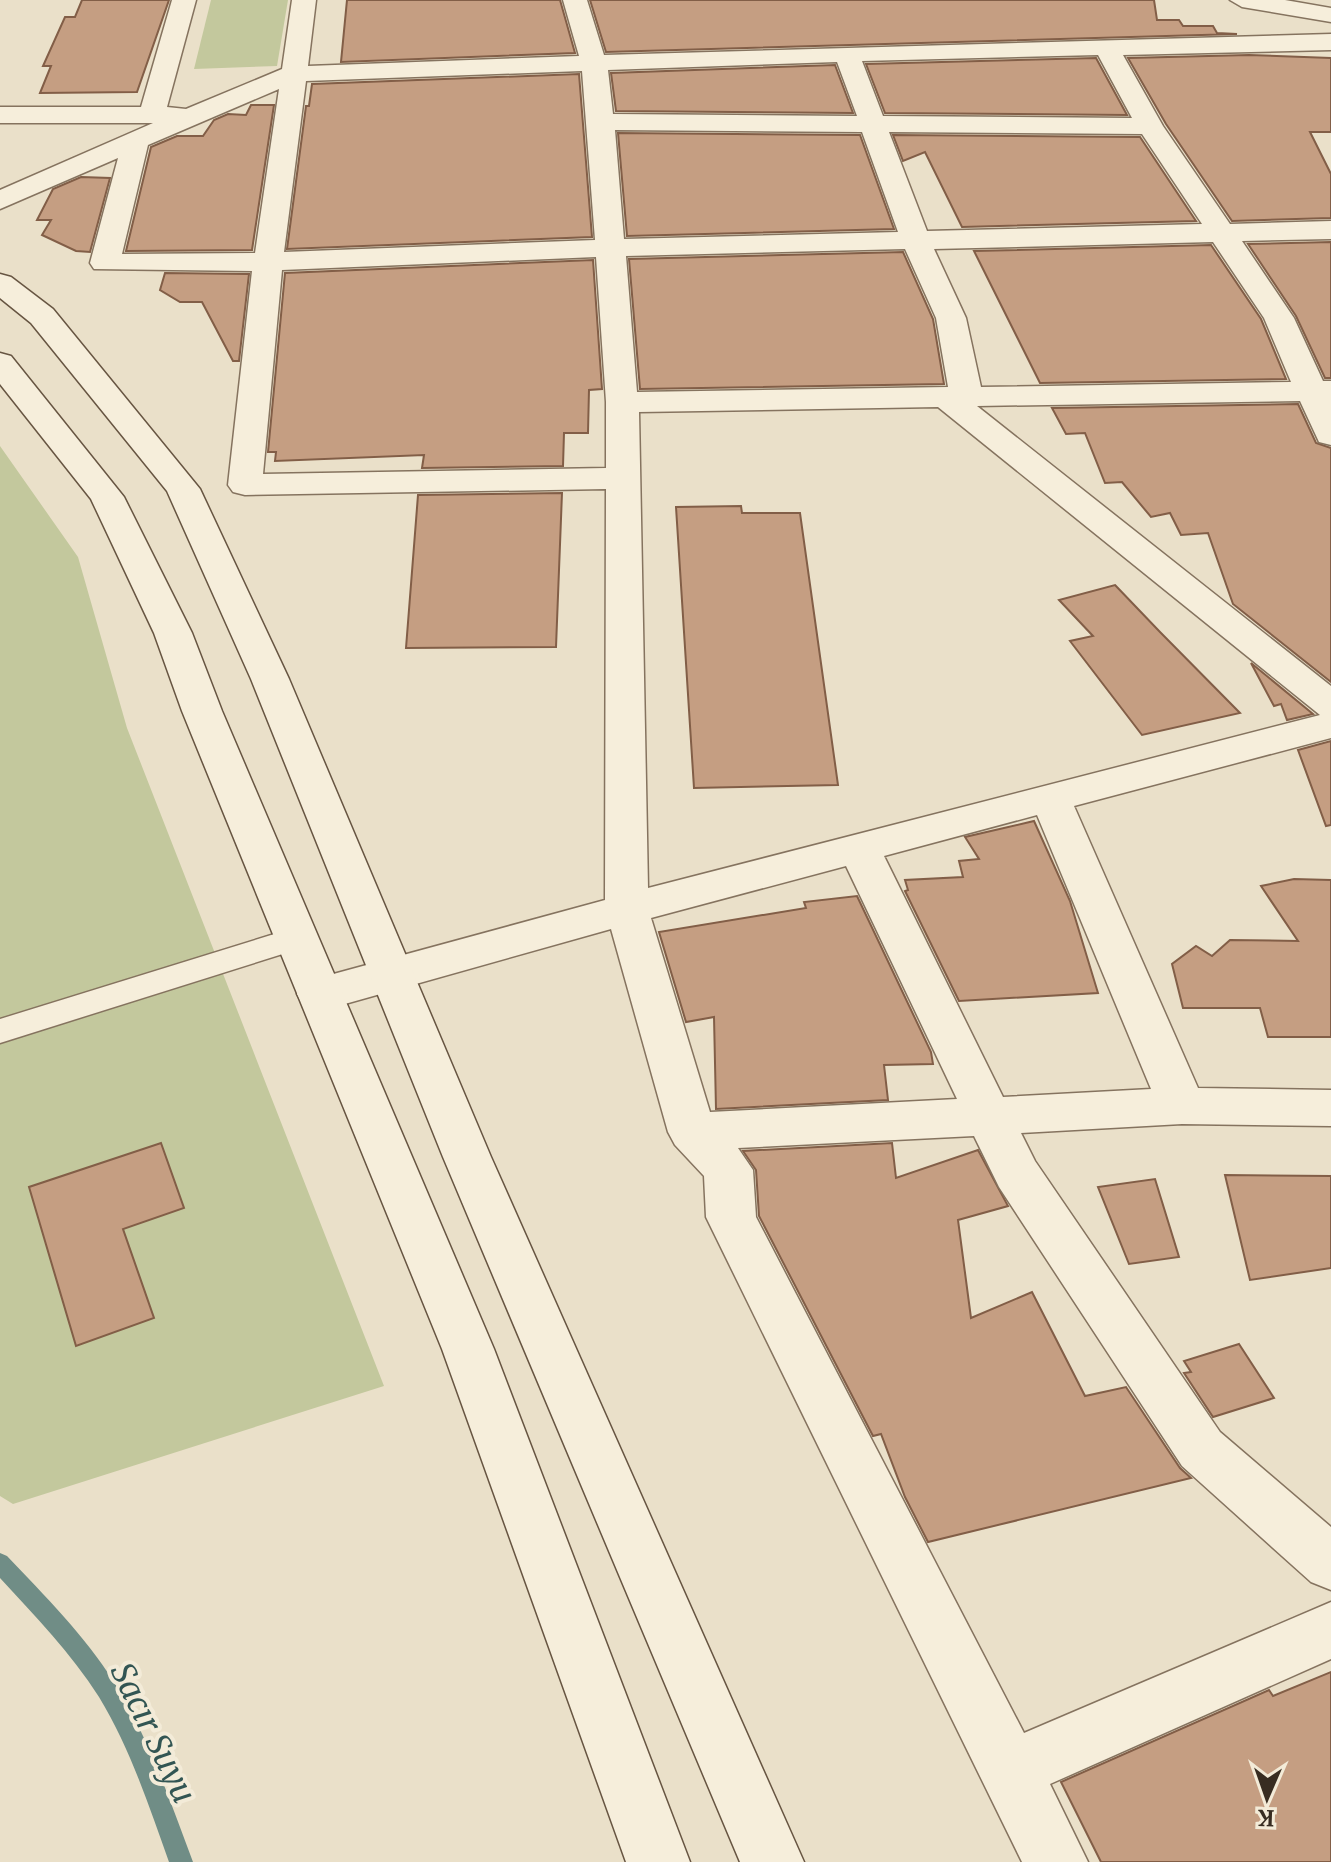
<svg xmlns="http://www.w3.org/2000/svg" width="1331" height="1862" viewBox="0 0 1331 1862" font-family="Merriweather,serif">
<style>
.green{fill:#c3c89d}
.lines{fill:none;stroke-linecap:round;stroke-linejoin:round}
.stream{fill:#708d86;fill-rule:evenodd}
.building{fill:#c59e82;stroke:#825e47;stroke-width:2}
.lane-casing{stroke:#85735f;stroke-width:3}
.street-casing{stroke:#85735f;stroke-width:3}
.secondary-casing{stroke:#675542;stroke-width:3}
.lane{fill:#f6eedb;fill-rule:evenodd}
.street{fill:#f6eedb;fill-rule:evenodd}
.secondary{fill:#f6eedb;fill-rule:evenodd}
.labels{text-anchor:middle;dominant-baseline:central;stroke-width:8;stroke-linejoin:round;paint-order:stroke}
.near-water-label{font-size:32px;font-style:italic;fill:#325553;stroke:#f3ebd8}
</style>
<rect width="100%" height="100%" fill="#eae0c9"/>
<g class="green">
<polygon points="211,0 288,0 277,66 194,69"/>
<polygon points="0,446 78,557 127,728 384,1386 13,1504 0,1496"/>
</g>
<g class="lines">
<path class="stream" d="M 0,1553 L 7,1556 C 45,1596 85,1636 114,1682 C 149,1738 170,1801 193,1862 L 169,1862 C 149,1806 130,1748 99,1697 C 71,1653 35,1616 0,1578 Z"/>
</g>
<g class="building">
<polygon points="82,0 169,0 137,92 40,93 51,66 43,66 65,17 75,17"/>
<polygon points="347,0 560,0 575,53 341,62"/>
<polygon points="590,0 1154,0 1157,20 1179,20 1183,26 1213,26 1217,33 1237,34 606,52"/>
<polygon points="1249,55 1331,58 1331,132 1310,132 1331,174 1331,218 1232,221 1166,124 1128,58"/>
<polygon points="1096,58 1127,115 885,113 866,64"/>
<polygon points="835,65 853,113 616,111 611,73"/>
<polygon points="579,74 592,237 287,249 306,106 309,106 312,84"/>
<polygon points="251,105 274,105 252,250 126,251 151,147 177,136 203,136 214,120 228,114 246,115"/>
<polygon points="618,133 860,135 894,229 627,236"/>
<polygon points="893,135 1140,137 1196,221 962,227 925,152 903,161"/>
<polygon points="81,177 110,178 90,252 76,251 42,235 51,220 37,220 53,189"/>
<polygon points="1331,242 1331,378 1325,378 1296,316 1248,244"/>
<polygon points="1211,245 1261,319 1286,379 1040,383 974,251"/>
<polygon points="903,252 933,319 944,384 640,389 629,259"/>
<polygon points="593,260 602,389 589,390 588,433 564,433 563,466 422,468 424,455 275,461 276,452 268,452 285,273"/>
<polygon points="165,273 249,274 239,361 233,361 202,302 180,302 160,290"/>
<polygon points="1298,404 1316,443 1331,448 1331,682 1233,604 1208,533 1181,535 1170,513 1151,517 1122,482 1105,483 1085,433 1066,434 1052,408"/>
<polygon points="562,493 556,647 406,648 418,495"/>
<polygon points="741,506 742,513 800,513 838,785 694,788 676,507"/>
<polygon points="1115,585 1160,632 1240,713 1142,735 1070,641 1093,636 1059,600"/>
<polygon points="1251,663 1313,714 1287,720 1281,704 1274,706"/>
<polygon points="1331,741 1331,825 1326,826 1298,750"/>
<polygon points="1034,821 1070,901 1098,993 959,1001 905,891 908,890 905,880 963,877 959,861 979,859 965,837"/>
<polygon points="1294,879 1331,880 1331,1037 1268,1037 1260,1008 1183,1008 1172,964 1196,946 1212,956 1230,940 1298,941 1261,886"/>
<polygon points="857,896 931,1052 933,1064 884,1065 888,1100 716,1109 714,1017 686,1022 659,932 806,908 804,902"/>
<polygon points="161,1143 184,1208 123,1229 154,1318 76,1346 29,1187"/>
<polygon points="892,1143 896,1178 978,1150 1008,1206 958,1220 971,1318 1032,1292 1085,1396 1126,1387 1180,1468 1191,1478 928,1542 905,1497 881,1434 873,1436 759,1216 756,1170 743,1151"/>
<polygon points="1225,1175 1331,1176 1331,1268 1250,1280"/>
<polygon points="1155,1179 1179,1257 1129,1264 1098,1187"/>
<polygon points="1239,1344 1274,1398 1213,1417 1184,1373 1191,1372 1184,1361"/>
<polygon points="1331,1672 1331,1862 1101,1862 1061,1782 1269,1690 1273,1696"/>
</g>
<g class="lines">
<g class="lane-casing">
<polygon id="lane" points="297,927 308,930 312,938 308,946 0,1043 0,1019"/>
</g>
<g class="street-casing">
<g id="street">
<path d="M 172,0 L 196,0 L 167,107 L 186,109 L 282,69 L 292,0 L 316,0 L 308,66 L 579,56 L 563,0 L 587,0 L 604,55 L 1331,34 L 1331,50 L 1123,55 L 1163,126 L 1230,224 L 1331,221 L 1331,239 L 1242,241 L 1294,318 L 1323,381 L 1331,381 L 1331,445 L 1319,442 L 1300,401 L 977,406 L 1331,686 L 1331,738 L 1074,806 L 1198,1088 L 1331,1090 L 1331,1126 L 1182,1124 L 1021,1133 L 1035,1161 L 1220,1432 L 1331,1527 L 1331,1590 L 1311,1582 L 1182,1466 L 999,1187 L 974,1136 L 738,1148 L 753,1170 L 756,1217 L 1024,1733 L 1331,1602 L 1331,1659 L 1050,1784 L 1088,1862 L 1022,1862 L 706,1217 L 704,1176 L 675,1145 L 668,1132 L 611,929 L 320,1011 L 304,1006 L 297,994 L 304,982 L 605,900 L 606,489 L 245,495 L 233,492 L 228,485 L 252,271 L 94,269 L 90,263 L 118,158 L 0,209 L 0,190 L 153,123 L 0,123 L 0,107 L 141,107 ZM 1098,55 L 1132,118 L 883,116 L 862,61 ZM 837,62 L 857,116 L 613,114 L 608,70 ZM 582,71 L 595,240 L 284,252 L 306,81 ZM 279,89 L 255,253 L 122,254 L 148,145 ZM 615,130 L 862,132 L 898,232 L 624,239 ZM 889,132 L 1142,134 L 1202,224 L 927,231 ZM 1213,242 L 1264,318 L 1291,382 L 981,387 L 966,318 L 934,249 ZM 905,249 L 936,318 L 948,387 L 637,392 L 626,256 ZM 596,257 L 606,402 L 606,468 L 263,474 L 282,270 ZM 938,407 L 1320,715 L 648,888 L 639,412 ZM 1037,815 L 1151,1089 L 1003,1097 L 884,856 ZM 846,866 L 957,1099 L 710,1112 L 651,918 Z"/>
<polygon points="1230,0 1285,0 1331,8 1331,22 1242,7"/>
</g>
</g>
<g class="secondary-casing">
<g id="secondary">
<polygon points="0,274 11,277 53,309 200,489 289,679 491,1157 804,1862 740,1862 443,1157 251,679 167,491 31,323 0,298"/>
<polygon points="0,353 11,356 124,497 192,633 222,711 494,1349 690,1862 626,1862 442,1349 182,711 154,633 91,499 0,384"/>
</g>
</g>
<use href="#lane" class="lane"/>
<use href="#street" class="street"/>
<use href="#secondary" class="secondary"/>
</g>
<g class="labels">
<g class="near-water-label">
<text transform="translate(153 1733) rotate(64)">Sacır Suyu</text>
</g>
</g>
<g transform="translate(1267 1798) rotate(182)" stroke="#f3ebd8" stroke-width="6" paint-order="stroke">
<path d="M0-6L14 30L0 20L-14 30Z" fill="#372c21"/>
<text y="-12" font-size="22" font-weight="bold" text-anchor="middle" fill="#372c21">K</text>
</g>
</svg>
